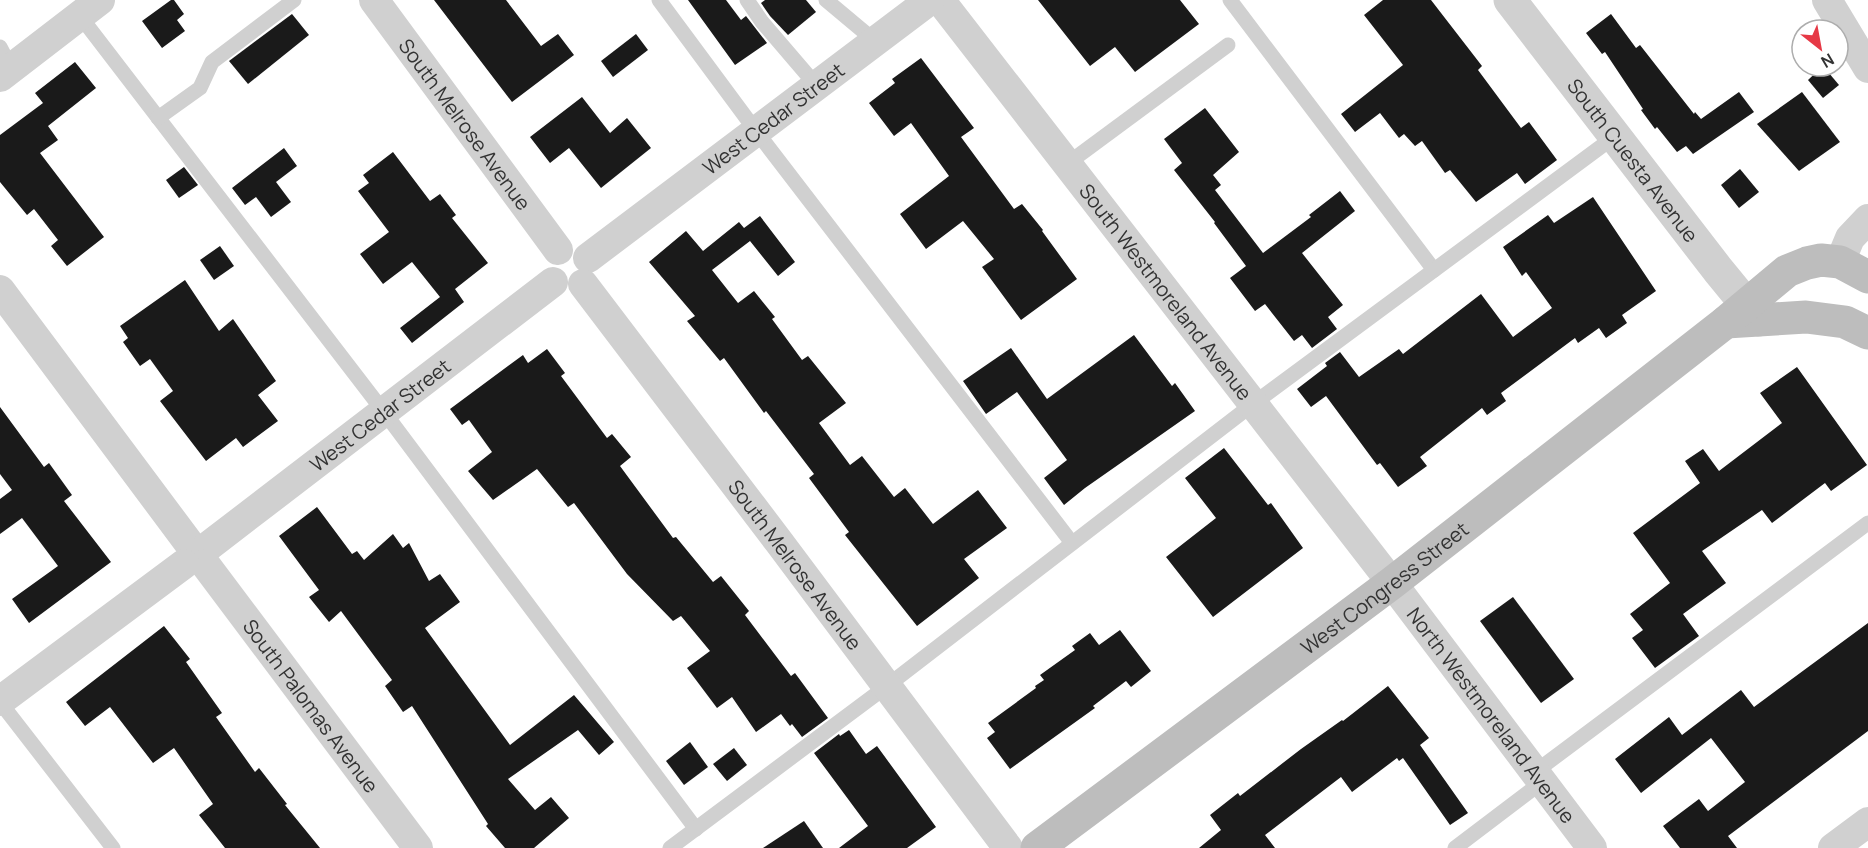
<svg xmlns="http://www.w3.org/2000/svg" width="1868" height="848" viewBox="0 0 1868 848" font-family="Manrope,sans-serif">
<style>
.building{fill:#1a1a1a}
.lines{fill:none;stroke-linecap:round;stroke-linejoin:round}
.service{stroke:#d0d0d0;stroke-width:15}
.minor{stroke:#d0d0d0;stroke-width:30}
.tertiary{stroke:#d0d0d0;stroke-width:33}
.secondary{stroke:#bdbdbd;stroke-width:33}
.labels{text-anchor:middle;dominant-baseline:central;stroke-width:6;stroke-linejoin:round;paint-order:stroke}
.street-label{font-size:20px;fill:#333;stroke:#fff}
</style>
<rect width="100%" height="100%" fill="#fff"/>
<g class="building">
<polygon points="171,0 174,0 184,14 177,20 185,31 162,48 142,21"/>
<polygon points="434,0 506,0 541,46 558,34 574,55 512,102"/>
<polygon points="688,0 726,0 741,20 746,16 767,43 735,65"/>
<polygon points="765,0 806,0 816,12 788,35 770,16 761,3"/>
<polygon points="1038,0 1180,0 1199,24 1135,72 1115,47 1090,66"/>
<polygon points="1383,0 1431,0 1482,66 1478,70 1521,128 1529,122 1557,160 1525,184 1517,173 1476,202 1450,170 1445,173 1422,141 1415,146 1404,134 1399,138 1380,113 1355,132 1341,114 1403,65 1364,15"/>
<polygon points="292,14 309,35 248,84 229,61"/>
<polygon points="1611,14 1636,48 1640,45 1694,114 1695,112 1701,119 1739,92 1754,112 1693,154 1686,146 1677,152 1657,127 1655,129 1641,110 1643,109 1605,52 1602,54 1586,33"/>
<polygon points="636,34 648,50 613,77 601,61"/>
<polygon points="921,58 974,128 961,137 1014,209 1022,204 1043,230 1042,231 1077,279 1021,320 982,267 994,259 963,221 926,249 900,214 949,176 911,123 894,136 869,103 895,83 892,79"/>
<polygon points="75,62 96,88 48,126 58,140 40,153 104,237 67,266 51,246 58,240 34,209 27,215 0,182 0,135 43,103 35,93"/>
<polygon points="1823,66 1839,85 1823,98 1808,80"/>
<polygon points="1802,92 1840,142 1799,171 1757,124"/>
<polygon points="582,97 610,133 627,118 651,148 601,188 569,148 550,163 530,137"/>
<polygon points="1205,108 1239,152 1213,175 1221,185 1215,190 1263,253 1311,217 1309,215 1340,191 1355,211 1302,253 1343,305 1328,317 1337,329 1312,348 1302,335 1294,341 1265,304 1255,311 1230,278 1246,266 1214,223 1215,222 1174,170 1182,163 1164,139"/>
<polygon points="284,148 297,166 276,182 291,202 271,217 256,197 245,205 232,188"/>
<polygon points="393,152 430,201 440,194 456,215 452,218 488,263 455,289 464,302 412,343 400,328 440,297 412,262 383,284 360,254 389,232 358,191 369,183 363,175"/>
<polygon points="184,167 198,185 179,198 166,180"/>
<polygon points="1740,169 1759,192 1739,208 1721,185"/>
<polygon points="1593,197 1656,291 1622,315 1627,323 1606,338 1599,328 1578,343 1575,338 1501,393 1506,401 1487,415 1482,408 1420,457 1427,466 1398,487 1380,463 1377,465 1326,396 1311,407 1297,389 1327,366 1325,363 1340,352 1359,377 1399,349 1403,354 1481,294 1513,337 1552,308 1526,272 1522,276 1503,247 1548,215 1554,223"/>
<polygon points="760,216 795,262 778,276 750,241 712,270 738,303 754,291 775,317 772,319 802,360 808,356 846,403 819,423 850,465 862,456 894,497 905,488 933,524 978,490 1007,528 964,559 979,578 917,626 845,535 849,532 809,478 814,474 766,411 764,413 724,358 720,361 687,321 695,316 649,262 686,231 703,251 739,222 744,228"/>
<polygon points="220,246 234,266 214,280 200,260"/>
<polygon points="185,280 219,331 233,319 276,381 258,395 278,421 243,447 236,438 206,461 160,401 173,391 150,359 140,366 123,342 128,338 120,326"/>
<polygon points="1134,335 1172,386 1175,383 1195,411 1085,488 1064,505 1044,478 1067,460 1017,392 986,414 963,381 1011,348 1047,399"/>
<polygon points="547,349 565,373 561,376 607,438 612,434 631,457 620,466 673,538 676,537 713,582 721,576 749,611 745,615 791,676 795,673 828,718 802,737 792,724 790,726 781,714 756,732 732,697 717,708 687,668 710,651 681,616 673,621 627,574 574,503 568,507 537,469 493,500 468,471 492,452 469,420 462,425 450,409 523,355 528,363"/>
<polygon points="1797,367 1867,465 1831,491 1825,483 1772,523 1762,510 1702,551 1726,583 1683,614 1699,636 1655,668 1632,638 1643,630 1630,614 1670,583 1633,533 1700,483 1685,461 1703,449 1719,471 1782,423 1760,393"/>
<polygon points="0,407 44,467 49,463 72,495 64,501 111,562 29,623 12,599 58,566 22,518 0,534 0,499 12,490 0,474"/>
<polygon points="1224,448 1268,505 1271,503 1303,548 1213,617 1166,557 1216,518 1185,478"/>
<polygon points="317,507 352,554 357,551 364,560 393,534 403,548 409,543 429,581 440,574 460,602 425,628 510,745 574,695 614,742 599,755 578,730 508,779 535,810 551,797 569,818 534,848 505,848 486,826 488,824 412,706 403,712 385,686 392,680 341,611 329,622 309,597 319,590 279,536"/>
<polygon points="1513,597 1574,679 1541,703 1480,621"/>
<polygon points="1868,623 1868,731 1728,836 1737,848 1680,848 1663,826 1699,799 1708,811 1745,782 1711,738 1641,793 1615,759 1669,717 1682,735 1741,690 1754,707"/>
<polygon points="164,626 190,659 186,662 222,713 216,717 255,772 259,768 287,804 285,805 320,848 225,848 199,815 213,804 174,748 153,763 110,707 85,726 66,702"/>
<polygon points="1120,630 1151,671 1131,687 1126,681 1093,706 1095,708 1010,769 987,738 995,732 988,723 1036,688 1035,686 1044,680 1040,675 1075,650 1072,646 1090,633 1099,645"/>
<polygon points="1388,686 1429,738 1420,745 1468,813 1450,825 1403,758 1399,761 1397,758 1352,792 1341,777 1265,835 1275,848 1199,848 1221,830 1210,815 1238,793 1240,796 1301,749 1342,720 1343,721"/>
<polygon points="849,730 866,754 877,746 936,827 907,848 839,848 868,826 814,753 839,734 840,736"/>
<polygon points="690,742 708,767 684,785 666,761"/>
<polygon points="734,748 747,765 727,781 713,764"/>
<polygon points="804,821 823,848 763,848"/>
</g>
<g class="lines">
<g class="service">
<polyline points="659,0 756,131 1072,543"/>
<polyline points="747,0 762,22 816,85"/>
<polyline points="826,0 875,41"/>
<polyline points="1230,0 1434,270"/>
<polyline points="80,16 384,412 696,829"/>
<polyline points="0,47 11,68"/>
<polyline points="158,118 200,88 212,62 294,0"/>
<polyline points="1067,164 1228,45"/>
<polyline points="0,702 113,848"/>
<polyline points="1535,772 1868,523"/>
<polyline points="670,848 887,686 1253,404 1614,137"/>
<polyline points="1455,848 1542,782"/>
</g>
<g class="minor">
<path id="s1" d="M 374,0 L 558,250"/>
<path id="s2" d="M 940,0 L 1392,583 L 1592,848"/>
<polyline points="1827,0 1868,68"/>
<polyline points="0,77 100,0"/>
<path id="s3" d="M 588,258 L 930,0"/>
<polyline points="1840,262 1850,238 1868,219"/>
<path id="s4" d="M 583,284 L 779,542 L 1008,848"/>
<polyline points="0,290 188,542"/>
<path id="s5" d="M 206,548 L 553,282"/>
<path id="s6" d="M 205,564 L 418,848"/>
<polyline points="0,701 184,564"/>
<polyline points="1833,848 1868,822"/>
</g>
<path class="tertiary" id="s7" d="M 1510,0 L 1718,270 L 1759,320"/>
<g class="secondary">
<polyline points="1726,322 1806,317 1845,322 1868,333"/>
<path id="s8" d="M 1037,848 L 1392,583 L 1726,322 L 1787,271 L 1807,263 L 1821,260 L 1840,262 L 1868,277"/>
</g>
</g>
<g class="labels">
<g class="street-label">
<text stroke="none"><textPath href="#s3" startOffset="232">West Cedar Street</textPath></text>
<text stroke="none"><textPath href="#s1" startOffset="154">South Melrose Avenue</textPath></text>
<text stroke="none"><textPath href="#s7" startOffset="202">South Cuesta Avenue</textPath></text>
<text stroke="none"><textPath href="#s2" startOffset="369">South Westmoreland Avenue</textPath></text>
<text stroke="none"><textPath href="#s5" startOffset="219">West Cedar Street</textPath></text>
<text stroke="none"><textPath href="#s4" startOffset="352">South Melrose Avenue</textPath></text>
<text stroke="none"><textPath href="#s8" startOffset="434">West Congress Street</textPath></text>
<text stroke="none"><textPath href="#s6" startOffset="177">South Palomas Avenue</textPath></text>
<text stroke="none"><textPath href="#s2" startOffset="903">North Westmoreland Avenue</textPath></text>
</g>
</g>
<g transform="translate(1820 48) rotate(149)"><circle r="28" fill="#ffffff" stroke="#adadad" stroke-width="1.5"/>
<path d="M0-4.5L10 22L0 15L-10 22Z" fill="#e63946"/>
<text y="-9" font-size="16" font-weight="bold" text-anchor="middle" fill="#333333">N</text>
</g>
</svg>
